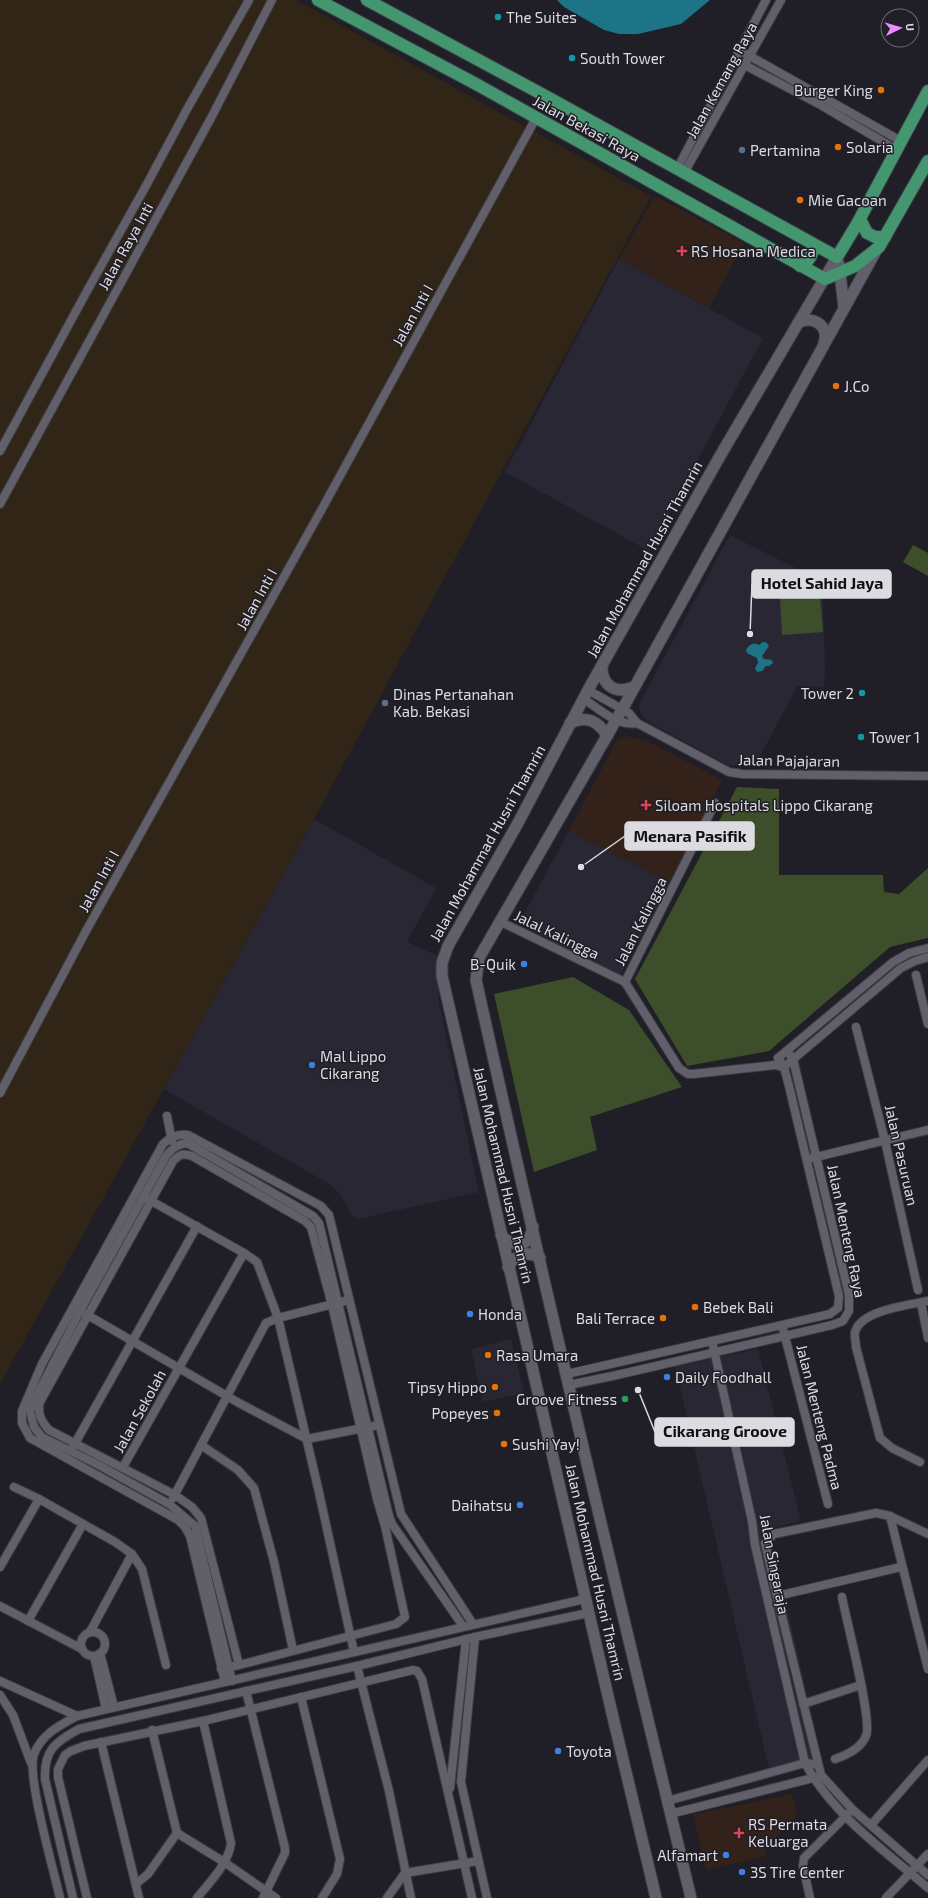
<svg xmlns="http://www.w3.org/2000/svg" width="928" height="1898" viewBox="0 0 928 1898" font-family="'Exo 2',sans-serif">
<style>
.built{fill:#2a2734}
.industrial{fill:#302516}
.medical{fill:#33221a}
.green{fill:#3d4e2a}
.water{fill:#1d7486}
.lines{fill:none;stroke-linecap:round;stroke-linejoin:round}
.street-casing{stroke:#3c3b41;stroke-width:10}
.secondary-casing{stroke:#3c3b41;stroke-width:13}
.primary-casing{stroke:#3c3b41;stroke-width:14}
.street{stroke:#615f69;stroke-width:8}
.secondary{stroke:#615f69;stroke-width:11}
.primary{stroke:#439670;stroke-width:12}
.culture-dot{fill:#0f9aa8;stroke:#201e26;stroke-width:1.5}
.food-dot{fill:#e8710a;stroke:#201e26;stroke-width:1.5}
.service-dot{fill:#5c6f8a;stroke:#201e26;stroke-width:1.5}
.health-dot{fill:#e0444e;stroke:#201e26;stroke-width:1.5}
.shop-dot{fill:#3f7fe0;stroke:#201e26;stroke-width:1.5}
.leisure-dot{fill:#2e9e5b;stroke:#201e26;stroke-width:1.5}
.labels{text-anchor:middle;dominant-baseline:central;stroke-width:3;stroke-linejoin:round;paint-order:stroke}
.poi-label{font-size:15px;fill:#dcdbe1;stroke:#201e26;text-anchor:start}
.street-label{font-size:15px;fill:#dcdbe1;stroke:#201e26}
.leader{fill:none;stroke:#dcdbe1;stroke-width:1.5}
.callout-dot{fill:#dcdbe1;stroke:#201e26;stroke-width:1.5}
.callout{fill:#dcdbe1;stroke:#dcdbe1;stroke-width:1.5}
.callout-label{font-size:16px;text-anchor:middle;font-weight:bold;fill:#111}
</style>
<rect width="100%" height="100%" fill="#201e26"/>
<g class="built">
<polygon points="619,259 763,338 649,551 505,472"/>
<polygon points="730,535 826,583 823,598 825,671 824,687 797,686 755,766 728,765 656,726 644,718 640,712 639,704"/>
<polygon points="314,819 436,888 407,942 440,957 437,969 439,1003 479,1192 358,1219 352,1215 340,1194 331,1185 164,1089"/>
<polygon points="569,831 670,882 619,977 519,923"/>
<polygon points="511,1339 524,1393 483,1402 471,1349"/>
<polygon points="758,1349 801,1521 769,1529 822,1760 770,1773 675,1366"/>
</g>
<polygon class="industrial" points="0,0 296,0 651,196 314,819 0,1384"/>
<g class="medical">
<polygon points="655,196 744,243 709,308 619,259"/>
<polygon points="628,736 649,742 722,780 670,882 569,831 617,740"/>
<polygon points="792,1794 797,1815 764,1850 766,1856 706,1870 693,1815"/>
</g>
<g class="green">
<polygon points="913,545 928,553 928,576 903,562"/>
<polygon points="820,595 823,632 782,635 780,598"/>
<polygon points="737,787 779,789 779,875 883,875 884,892 899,894 928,868 928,938 890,947 769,1051 687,1066 635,979"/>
<polygon points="573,977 629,1010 682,1087 590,1117 597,1150 534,1172 494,994"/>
</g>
<g class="water">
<polygon points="557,0 710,0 681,24 638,34 619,34 604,30 564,7"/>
<path d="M 763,642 L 766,642 L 769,646 L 762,656 L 764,659 L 772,660 L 773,663 L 769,666 L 766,666 L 762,671 L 757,672 L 755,668 L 758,663 L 757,658 L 747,653 L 746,650 C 748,645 754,642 759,645 Z"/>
</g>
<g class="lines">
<g class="street-casing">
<g id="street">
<polyline points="739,50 901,141"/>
<polyline points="735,60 819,104 897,150"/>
<polyline points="677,169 766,0"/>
<polyline points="684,173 781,0"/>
<polyline points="0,451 87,291 147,184 186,111 249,0"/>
<polyline points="0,504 211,118 272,0"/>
<polyline points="588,690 629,713 637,723 729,772 742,774 928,776"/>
<path d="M 584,699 C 599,709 618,727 637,723"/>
<polyline points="499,921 625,982"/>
<polyline points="916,975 928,1024"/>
<polyline points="625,982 679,1068 688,1074 693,1074 775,1065 784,1067 901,968 915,961 928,957"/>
<polyline points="625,982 715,803"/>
<polyline points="856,1027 885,1141 918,1290"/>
<polyline points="778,1058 893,962 909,953 928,948"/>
<polyline points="0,1093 86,931 323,507 536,118"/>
<polyline points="167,1116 172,1141"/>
<polyline points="812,1158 928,1130"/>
<polyline points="146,1198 244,1253 257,1262 278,1318 318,1488 354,1652"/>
<polyline points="921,1303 928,1338"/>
<polyline points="84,1313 239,1403 307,1439 379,1425"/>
<polyline points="782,1325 828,1504"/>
<path d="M 712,1341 L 752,1521 L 755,1545 L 805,1763 C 832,1814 885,1851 928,1888"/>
<polyline points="567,1374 830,1314 838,1308 839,1296 789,1086 784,1067 778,1058"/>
<polyline points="569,1385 617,1375 832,1325 843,1321 849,1311 849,1295 793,1059 787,1051"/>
<polyline points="201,1445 238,1470 254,1488 274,1562 293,1650"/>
<polyline points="73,1447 197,1226"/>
<path d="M 920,1462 L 892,1448 L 880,1438 L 856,1347 C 856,1342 854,1336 855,1332 C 861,1310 909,1305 928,1301"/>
<polyline points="123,1467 244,1253"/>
<polyline points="14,1487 39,1499 115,1542 132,1554 142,1569 166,1665"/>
<polyline points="173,1498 266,1323 278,1318 349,1300"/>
<polyline points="890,1516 928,1669"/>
<polyline points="0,1567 39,1499"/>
<polyline points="901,1567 777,1596 765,1543 774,1534 876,1513 890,1516 928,1534"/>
<polyline points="777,1596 821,1775 852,1809 928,1875"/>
<polyline points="0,1606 82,1649"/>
<polyline points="28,1621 83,1524"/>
<polyline points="90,1632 132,1554"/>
<circle cx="93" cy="1644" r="12"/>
<polyline points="475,1637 461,1782 487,1898"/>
<polyline points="100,1653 114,1707"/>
<polyline points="94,1656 106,1709"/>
<polyline points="357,1666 389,1791 411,1898"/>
<path d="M 221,1669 L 239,1665 L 396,1624 L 405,1617 L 385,1526 L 377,1499 L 332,1305 L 311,1227 L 305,1221 L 192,1156 C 183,1153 180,1154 173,1161 L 40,1402 C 37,1413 41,1421 49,1430 L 175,1495 L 192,1507 L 201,1518 L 239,1665"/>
<polyline points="0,1681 77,1716"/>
<path d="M 232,1681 L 195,1526 L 169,1504 L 95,1463 L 42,1437 L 34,1427 L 30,1411 L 33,1403 L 80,1311 L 166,1156 C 172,1149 177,1144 187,1143 L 313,1216 L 319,1223 L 389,1516 L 392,1524 L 463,1626"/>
<path d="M 225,1682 L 190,1536 L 185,1527 L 178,1520 L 30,1438 L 22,1423 L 22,1411 L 42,1364 L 163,1144 C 171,1137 177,1134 188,1135 L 321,1206 L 329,1215 L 401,1514 L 473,1624"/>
<polyline points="246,1691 285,1848 285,1853 263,1898"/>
<polyline points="0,1695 13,1715 31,1763"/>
<polyline points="301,1697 340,1859 337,1874 322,1898"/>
<polyline points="803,1704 861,1685"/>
<polyline points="101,1742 139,1898"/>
<path d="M 835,1759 C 847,1755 861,1748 866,1736 C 873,1721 846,1619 842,1597"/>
<polyline points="450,1788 466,1639"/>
<polyline points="667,1801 805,1763 818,1765"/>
<polyline points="670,1814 817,1777"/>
<polyline points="871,1825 928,1760"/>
<polyline points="177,1833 224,1862 276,1898"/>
<polyline points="136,1884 148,1874 177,1833 152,1730"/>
<path d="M 60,1898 C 54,1871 26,1775 34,1754 C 42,1734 60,1725 77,1716 L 585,1599"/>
<path d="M 73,1898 L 45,1779 C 44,1750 55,1742 79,1729 L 357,1666 L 475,1637 L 588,1613"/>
<polyline points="87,1898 58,1777 58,1769 65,1755 71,1751 84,1746 203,1721 413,1670 417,1671 422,1679 472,1898"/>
<path d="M 197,1898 C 209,1883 229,1863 231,1843 L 203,1721"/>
<polyline points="387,1898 405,1873 478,1861"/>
<polyline points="810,1898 803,1866 804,1858 849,1813"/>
<polyline points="886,1898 928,1854"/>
</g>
</g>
<g class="secondary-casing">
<g id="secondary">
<polyline points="839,264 844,308"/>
<path d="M 798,323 C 812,315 830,325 824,343"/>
<path d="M 602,665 C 601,685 615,695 633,687"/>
<path d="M 570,723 C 586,715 599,721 607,736"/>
<path d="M 501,1235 C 514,1249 529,1248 533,1227"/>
<path d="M 508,1267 C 516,1254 527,1250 540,1258"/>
<polyline points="656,1898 611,1709 442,976 442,963 448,946 518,823 588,690 720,456 837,257"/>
<path d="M 691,1898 C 617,1593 544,1287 476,980 L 479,958 L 623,708 L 877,249"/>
</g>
</g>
<g class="primary-casing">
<g id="primary">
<polyline points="318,0 476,84 825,279 855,266 879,247 928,161"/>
<polyline points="367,0 549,98 837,257 857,224 928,91"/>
<polyline points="860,219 867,233 875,237 885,237"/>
<path d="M 800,266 C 809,262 813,255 814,245"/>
</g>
</g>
<use href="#street" class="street"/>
<use href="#secondary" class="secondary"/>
<use href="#primary" class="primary"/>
</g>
<g class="culture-dot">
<circle cx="498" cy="17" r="4"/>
<circle cx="572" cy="58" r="4"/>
<circle cx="862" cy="693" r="4"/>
<circle cx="861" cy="737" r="4"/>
</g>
<g class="food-dot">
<circle cx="881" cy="90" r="4"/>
<circle cx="838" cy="147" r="4"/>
<circle cx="800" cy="200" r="4"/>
<circle cx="836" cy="386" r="4"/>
<circle cx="695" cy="1307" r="4"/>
<circle cx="663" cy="1318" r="4"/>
<circle cx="488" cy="1355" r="4"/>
<circle cx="495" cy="1387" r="4"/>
<circle cx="497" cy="1413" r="4"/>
<circle cx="504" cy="1444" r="4"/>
</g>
<g class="service-dot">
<circle cx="742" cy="150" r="4"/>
<circle cx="385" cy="703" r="4"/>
</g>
<g class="health-dot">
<path d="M680 245h4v4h4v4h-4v4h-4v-4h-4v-4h4z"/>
<path d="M644 799h4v4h4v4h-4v4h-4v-4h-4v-4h4z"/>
<path d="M737 1827h4v4h4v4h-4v4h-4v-4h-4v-4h4z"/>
</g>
<g class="shop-dot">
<circle cx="524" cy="964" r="4"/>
<circle cx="312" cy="1065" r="4"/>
<circle cx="470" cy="1314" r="4"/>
<circle cx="667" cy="1377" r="4"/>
<circle cx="520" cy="1505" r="4"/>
<circle cx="558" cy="1751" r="4"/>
<circle cx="726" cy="1855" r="4"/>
<circle cx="742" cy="1872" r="4"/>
</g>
<circle class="leisure-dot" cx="625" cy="1399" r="4"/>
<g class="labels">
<g class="poi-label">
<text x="506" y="17">The Suites</text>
<text x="580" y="58">South Tower</text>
<text x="873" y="90" text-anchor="end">Burger King</text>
<text x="846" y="147">Solaria</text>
<text x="750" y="150">Pertamina</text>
<text x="808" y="200">Mie Gacoan</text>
<text x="691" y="251">RS Hosana Medica</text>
<text x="844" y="386">J.Co</text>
<text x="854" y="693" text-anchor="end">Tower 2</text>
<text x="393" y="694">Dinas Pertanahan<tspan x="393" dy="17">Kab. Bekasi</tspan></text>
<text x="869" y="737">Tower 1</text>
<text x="655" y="805">Siloam Hospitals Lippo Cikarang</text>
<text x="516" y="964" text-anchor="end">B-Quik</text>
<text x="320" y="1056">Mal Lippo<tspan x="320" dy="17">Cikarang</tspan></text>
<text x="703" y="1307">Bebek Bali</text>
<text x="478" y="1314">Honda</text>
<text x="655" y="1318" text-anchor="end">Bali Terrace</text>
<text x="496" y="1355">Rasa Umara</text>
<text x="675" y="1377">Daily Foodhall</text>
<text x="487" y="1387" text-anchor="end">Tipsy Hippo</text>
<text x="617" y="1399" text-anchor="end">Groove Fitness</text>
<text x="489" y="1413" text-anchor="end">Popeyes</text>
<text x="512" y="1444">Sushi Yay!</text>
<text x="512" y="1505" text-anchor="end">Daihatsu</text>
<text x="566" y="1751">Toyota</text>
<text x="748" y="1824">RS Permata<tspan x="748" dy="17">Keluarga</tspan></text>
<text x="718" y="1855" text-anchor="end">Alfamart</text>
<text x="750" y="1872">3S Tire Center</text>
</g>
<g class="street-label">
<text transform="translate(721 80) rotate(-61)">Jalan Kemang Raya</text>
<text transform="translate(587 128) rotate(29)">Jalan Bekasi Raya</text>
<text transform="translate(125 246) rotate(-61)">Jalan Raya Inti</text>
<text transform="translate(412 315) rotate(-61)">Jalan Inti I</text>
<text transform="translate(644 559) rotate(-61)">Jalan Mohammad Husni Thamrin</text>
<text transform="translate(256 599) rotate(-61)">Jalan Inti I</text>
<text transform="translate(789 760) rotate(1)">Jalan Pajajaran</text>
<text transform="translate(487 843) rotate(-61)">Jalan Mohammad Husni Thamrin</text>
<text transform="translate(98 881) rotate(-61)">Jalan Inti I</text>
<text transform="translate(640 921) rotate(-63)">Jalan Kalingga</text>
<text transform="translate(557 934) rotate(26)">Jalal Kalingga</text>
<text transform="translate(902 1155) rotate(77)">Jalan Pasuruan</text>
<text transform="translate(504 1175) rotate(77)">Jalan Mohammad Husni Thamrin</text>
<text transform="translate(847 1231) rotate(78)">Jalan Menteng Raya</text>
<text transform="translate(139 1411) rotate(-61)">Jalan Sekolah</text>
<text transform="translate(820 1417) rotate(76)">Jalan Menteng Padma</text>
<text transform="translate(775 1564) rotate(79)">Jalan Singaraja</text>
<text transform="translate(596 1572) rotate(77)">Jalan Mohammad Husni Thamrin</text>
</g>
</g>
<path class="leader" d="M750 634L752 584M581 867L625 836M638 1390L655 1432"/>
<g class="callout-dot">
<circle cx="750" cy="634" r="4"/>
<circle cx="581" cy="867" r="4"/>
<circle cx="638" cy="1390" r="4"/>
</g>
<g class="callout">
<rect x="752" y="570" width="139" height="28" rx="4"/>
<rect x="625" y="822" width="129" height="28" rx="4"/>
<rect x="655" y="1418" width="139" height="28" rx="4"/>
</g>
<g class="callout-label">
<text x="822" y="589">Hotel Sahid Jaya</text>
<text x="690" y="842">Menara Pasifik</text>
<text x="725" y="1437">Cikarang Groove</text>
</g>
<g transform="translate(900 28) rotate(85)"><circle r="19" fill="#201e26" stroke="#6b6a71"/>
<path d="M0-3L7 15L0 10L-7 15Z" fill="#e88eff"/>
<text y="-6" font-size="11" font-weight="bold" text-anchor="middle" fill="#dcdbe1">U</text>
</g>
</svg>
